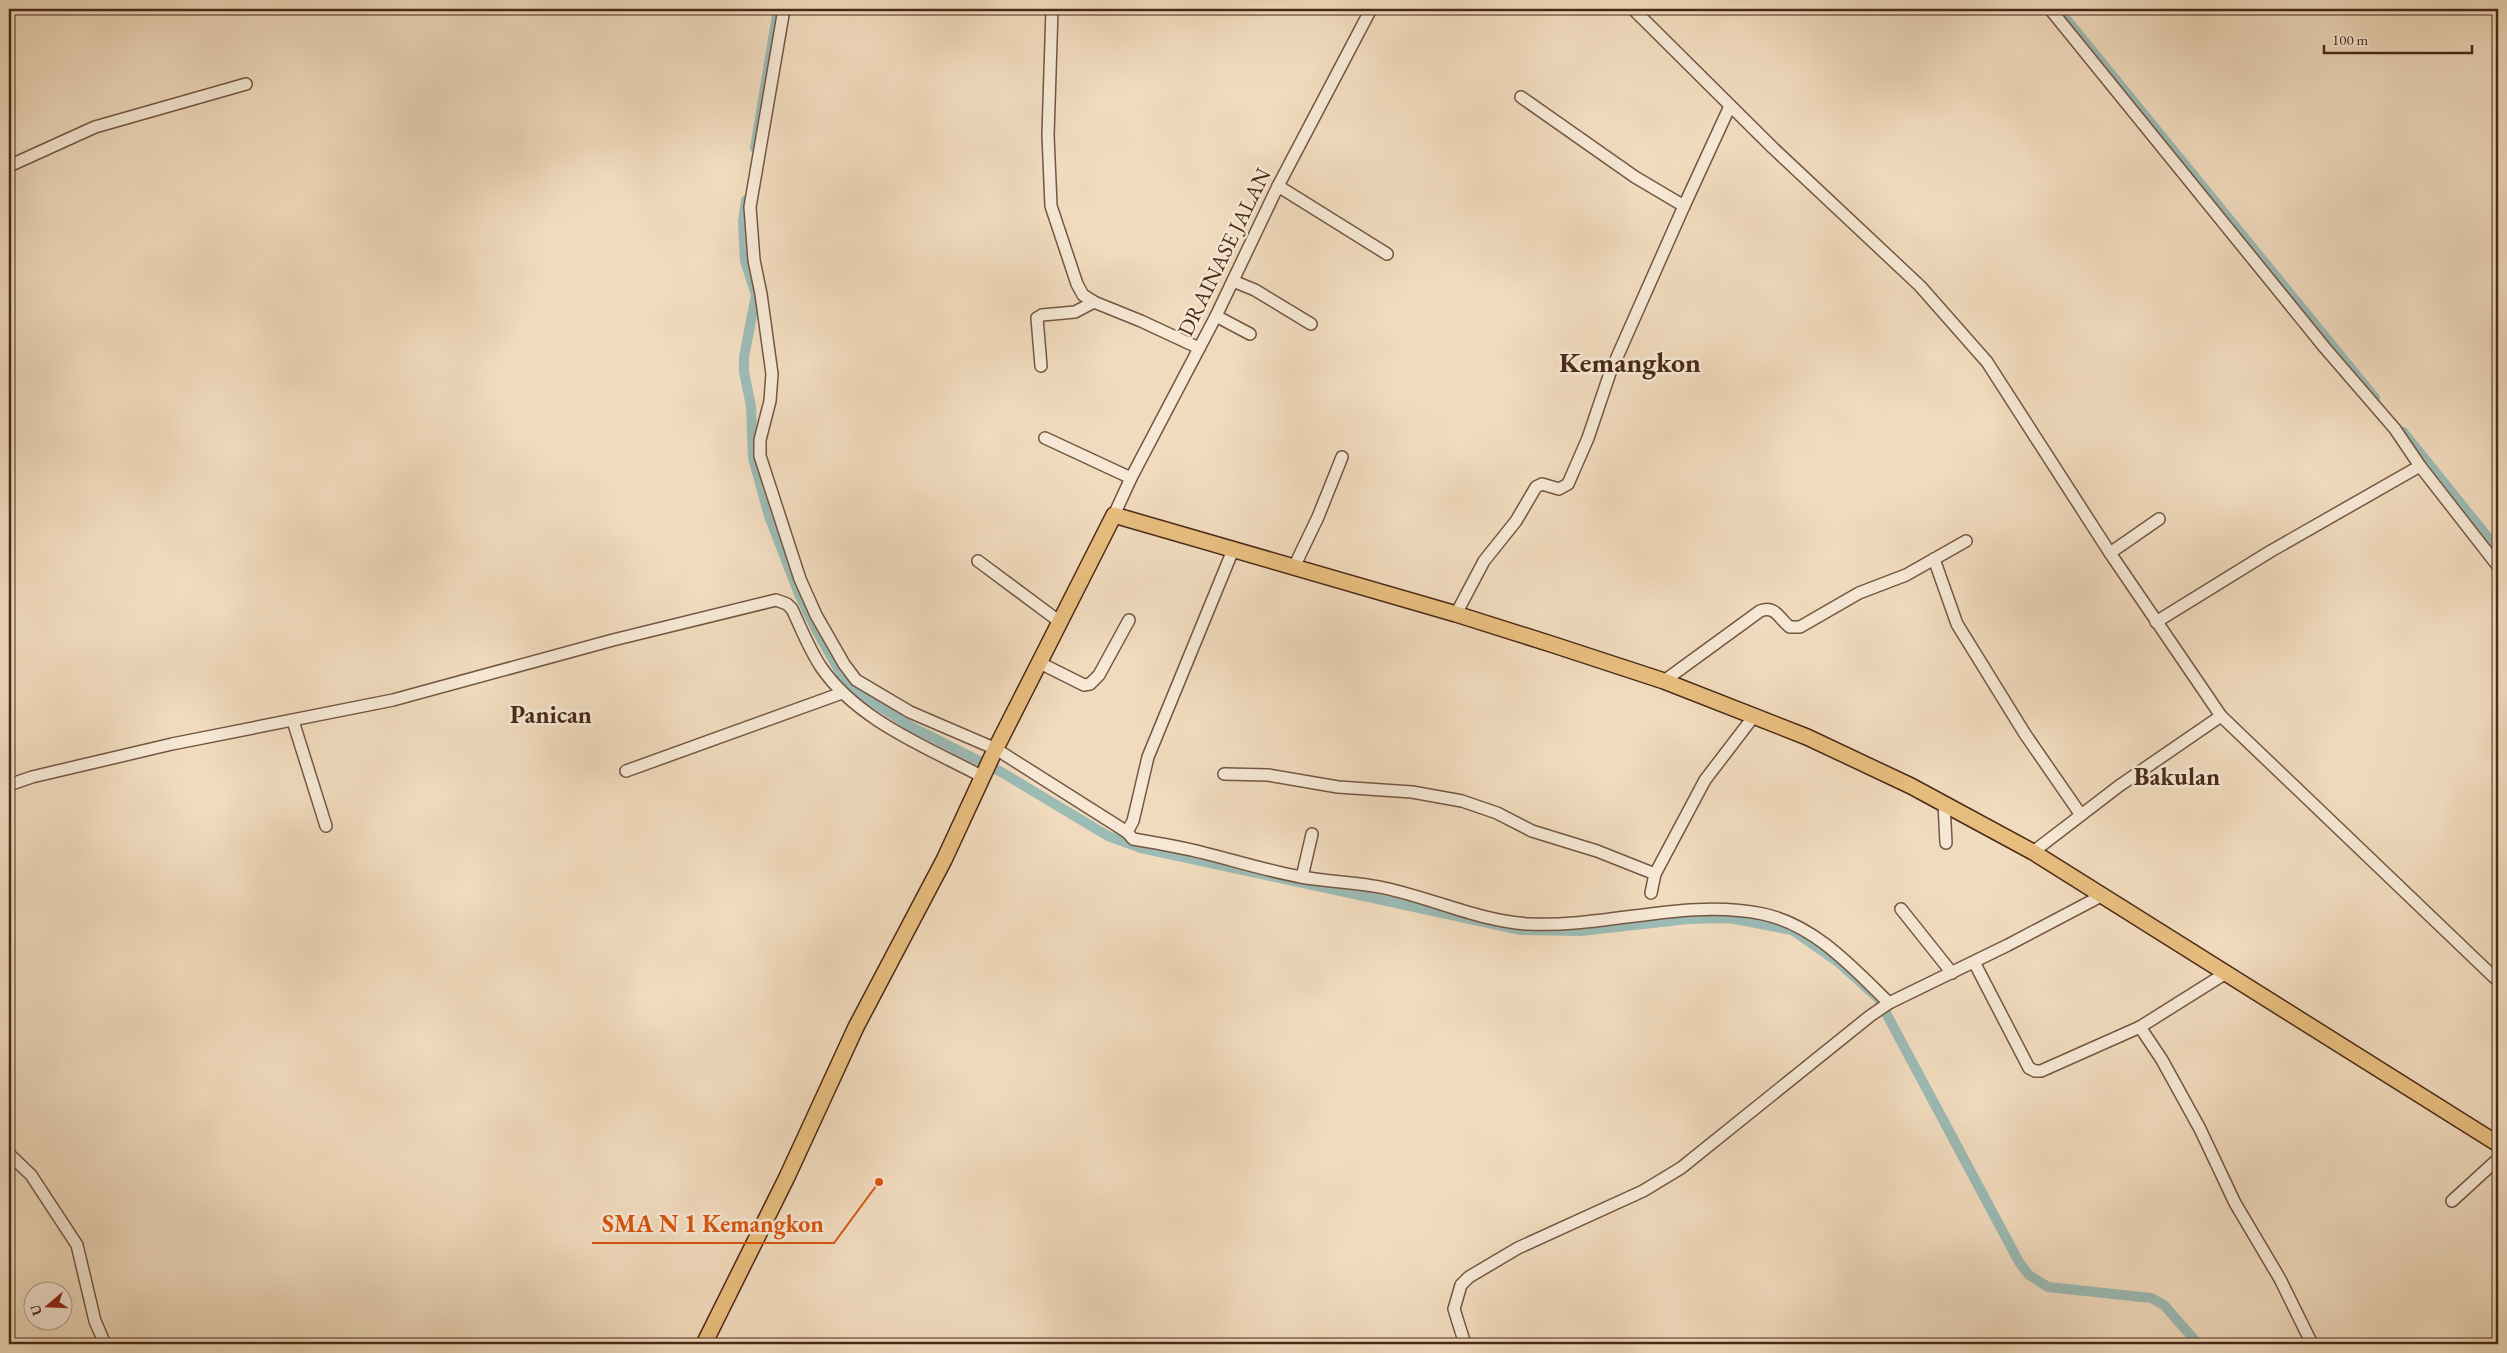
<svg xmlns="http://www.w3.org/2000/svg" width="2507" height="1353" viewBox="0 0 2507 1353" font-family="'EB Garamond',serif">
<style>
.lines{fill:none;stroke-linecap:round;stroke-linejoin:round}
.canal{stroke:#9bbbb5;stroke-width:10}
.minor-casing{stroke:#745641;stroke-width:14}
.major-casing{stroke:#4a2917;stroke-width:18}
.minor{stroke:#f6e8d5;stroke-width:11}
.major{stroke:#e8be7f;stroke-width:15}
.labels{text-anchor:middle;dominant-baseline:central;stroke-width:5;stroke-linejoin:round;paint-order:stroke}
.street-label{font-size:22px;fill:#4a2917;stroke:#f6e8d5}
.quarter-label{font-size:25px;font-weight:bold;fill:#4a2917;stroke:#f6e8d5}
.district-label{font-size:28px;font-weight:bold;fill:#4a2917;stroke:#f6e8d5}
.leader{fill:none;stroke:#d8540d;stroke-width:2}
.callout-dot{fill:#d8540d;stroke:#f6e8d5;stroke-width:2}
.callout-label{font-size:24px;text-anchor:middle;font-weight:bold;fill:#d8540d;stroke:#f6e8d5;stroke-width:5;stroke-linejoin:round;paint-order:stroke}
</style>
<rect width="100%" height="100%" fill="#f1dbbe"/>
<filter id="stains"><feTurbulence type="fractalNoise" baseFrequency=".004" numOctaves="4"/><feColorMatrix values="0 0 0 0 .2 0 0 0 0 .09 0 0 0 0 .02 0 0 0 .5 -.17"/></filter>
<radialGradient id="worn" r=".72"><stop offset=".6" stop-color="#630" stop-opacity="0"/><stop offset="1" stop-color="#630" stop-opacity=".3"/></radialGradient>
<g class="lines">
<g class="canal">
<polyline points="2058,9 2375,398"/>
<polyline points="755,148 778,9"/>
<polyline points="746,200 743,221 745,261 756,295 744,357 744,372 751,406 753,458 769,516 799,594 818,633 844,679 865,697 910,726 1003,773 1108,836 1141,848 1521,930 1581,931 1688,919 1729,918 1792,930 1838,962 1878,998 2019,1262 2029,1275 2048,1287 2151,1298 2164,1305 2198,1344"/>
<polyline points="2403,432 2498,550"/>
</g>
<g class="minor-casing">
<g id="minor">
<polyline points="784,9 750,207 754,260 761,294 772,374 770,401 760,440 760,456 800,579 816,615 844,664 856,680 910,712 996,749 1127,832 1133,821 1148,757 1233,550"/>
<polyline points="1052,9 1048,135 1051,206 1077,284 1083,295 1094,302 1141,321 1199,348"/>
<polyline points="1633,9 1773,148 1920,286 1987,362 2110,553 2221,716"/>
<polyline points="2050,9 2325,348 2395,429 2420,466 2498,566"/>
<polyline points="1521,97 1635,177 1684,206 1730,106"/>
<polyline points="9,166 95,127 246,84"/>
<polyline points="1278,186 1387,254"/>
<polyline points="1233,281 1255,290 1311,324"/>
<polyline points="1216,316 1250,334"/>
<polyline points="1041,366 1037,318 1042,315 1075,312 1094,302"/>
<polyline points="1045,438 1131,478"/>
<polyline points="1114,515 1131,478 1216,316 1278,186 1371,9"/>
<polyline points="2110,553 2159,519"/>
<polyline points="1934,559 1957,624 2025,734 2081,815"/>
<polyline points="978,561 1060,622"/>
<polyline points="1294,567 1318,517 1342,457"/>
<polyline points="1456,614 1484,561 1516,521 1536,487 1542,484 1559,489 1568,484 1588,438 1610,373 1684,206"/>
<polyline points="2156,622 2271,551 2420,466"/>
<polyline points="1040,663 1084,685 1090,684 1099,675 1129,620"/>
<path d="M 1664,681 L 1760,611 C 1776,605 1779,619 1790,627 L 1800,627 L 1859,593 L 1906,575 L 1966,541"/>
<polyline points="293,721 326,826"/>
<polyline points="626,771 842,693"/>
<polyline points="1224,774 1268,775 1338,787 1412,792 1462,801 1497,813 1532,831 1597,851 1655,874"/>
<path d="M 9,785 L 32,777 L 172,744 L 393,700 L 613,640 L 776,600 L 787,604 L 792,609 C 801,628 809,649 821,667 C 858,721 927,747 983,777"/>
<polyline points="1944,803 1946,843"/>
<path d="M 1127,832 L 1133,839 C 1157,843 1181,847 1204,853 C 1236,861 1268,871 1301,877 C 1329,882 1357,882 1384,888 C 1432,898 1479,921 1528,924 C 1606,928 1686,898 1763,914 C 1815,925 1853,968 1889,1003"/>
<polyline points="2033,852 2119,786 2221,716 2498,981"/>
<polyline points="1302,877 1312,834"/>
<polyline points="1651,893 1655,874 1705,780 1754,716"/>
<polyline points="1901,909 1952,973"/>
<polyline points="1974,962 2029,1068 2035,1071 2041,1071 2140,1027"/>
<polyline points="2226,973 2140,1027 2162,1060 2200,1129 2235,1203 2280,1279 2312,1344"/>
<polyline points="9,1154 31,1175 77,1245 95,1321 105,1344"/>
<polyline points="2452,1201 2498,1159"/>
<polyline points="1465,1344 1454,1309 1461,1285 1469,1277 1518,1248 1643,1191 1681,1168 1870,1016 1889,1003 2008,945 2103,895"/>
</g>
</g>
<g class="major-casing">
<polyline id="major" points="704,1344 787,1177 856,1027 944,860 994,752 1114,515 1456,614 1551,644 1664,681 1807,737 1911,786 2033,852 2498,1144"/>
</g>
<use href="#minor" class="minor"/>
<use href="#major" class="major"/>
</g>
<g class="labels">
<g class="street-label">
<text transform="translate(1224 252) rotate(-64)">DRAINASE JALAN</text>
</g>
<g class="quarter-label">
<text x="551" y="714">Panican</text>
<text x="2177" y="776">Bakulan</text>
</g>
<g class="district-label">
<text x="1630" y="362">Kemangkon</text>
</g>
</g>
<path class="leader" d="M879 1182L834 1243H592"/>
<circle class="callout-dot" cx="879" cy="1182" r="5"/>
<g class="callout-label">
<text x="713" y="1232">SMA N 1 Kemangkon</text>
</g>
<rect width="2507" height="1353" fill="none" stroke="#f1dbbe" stroke-width="30"/>
<rect x="10" y="10" width="2487" height="1333" fill="none" stroke="#4a2917" stroke-width="2.5"/>
<rect x="15" y="15" width="2477" height="1323" fill="none" stroke="#4a2917"/>
<g transform="translate(48 1306) rotate(251)"><circle r="24" fill="#f6e8d5" stroke="#b19c89"/>
<path d="M0-4L9 19L0 12L-9 19Z" fill="#8f2418"/>
<text y="-8" font-size="14" font-weight="bold" text-anchor="middle" fill="#4a2917">U</text>
</g>
<path d="M2324 45v8h148v-8" fill="none" stroke="#4a2917" stroke-width="2.5"/>
<text x="2332" y="45" font-size="15" fill="#4a2917" stroke="#f6e8d5" stroke-width="4" paint-order="stroke">100 m</text>
<rect width="100%" height="100%" filter="url(#stains)"/>
<rect width="100%" height="100%" fill="url(#worn)"/>
</svg>
